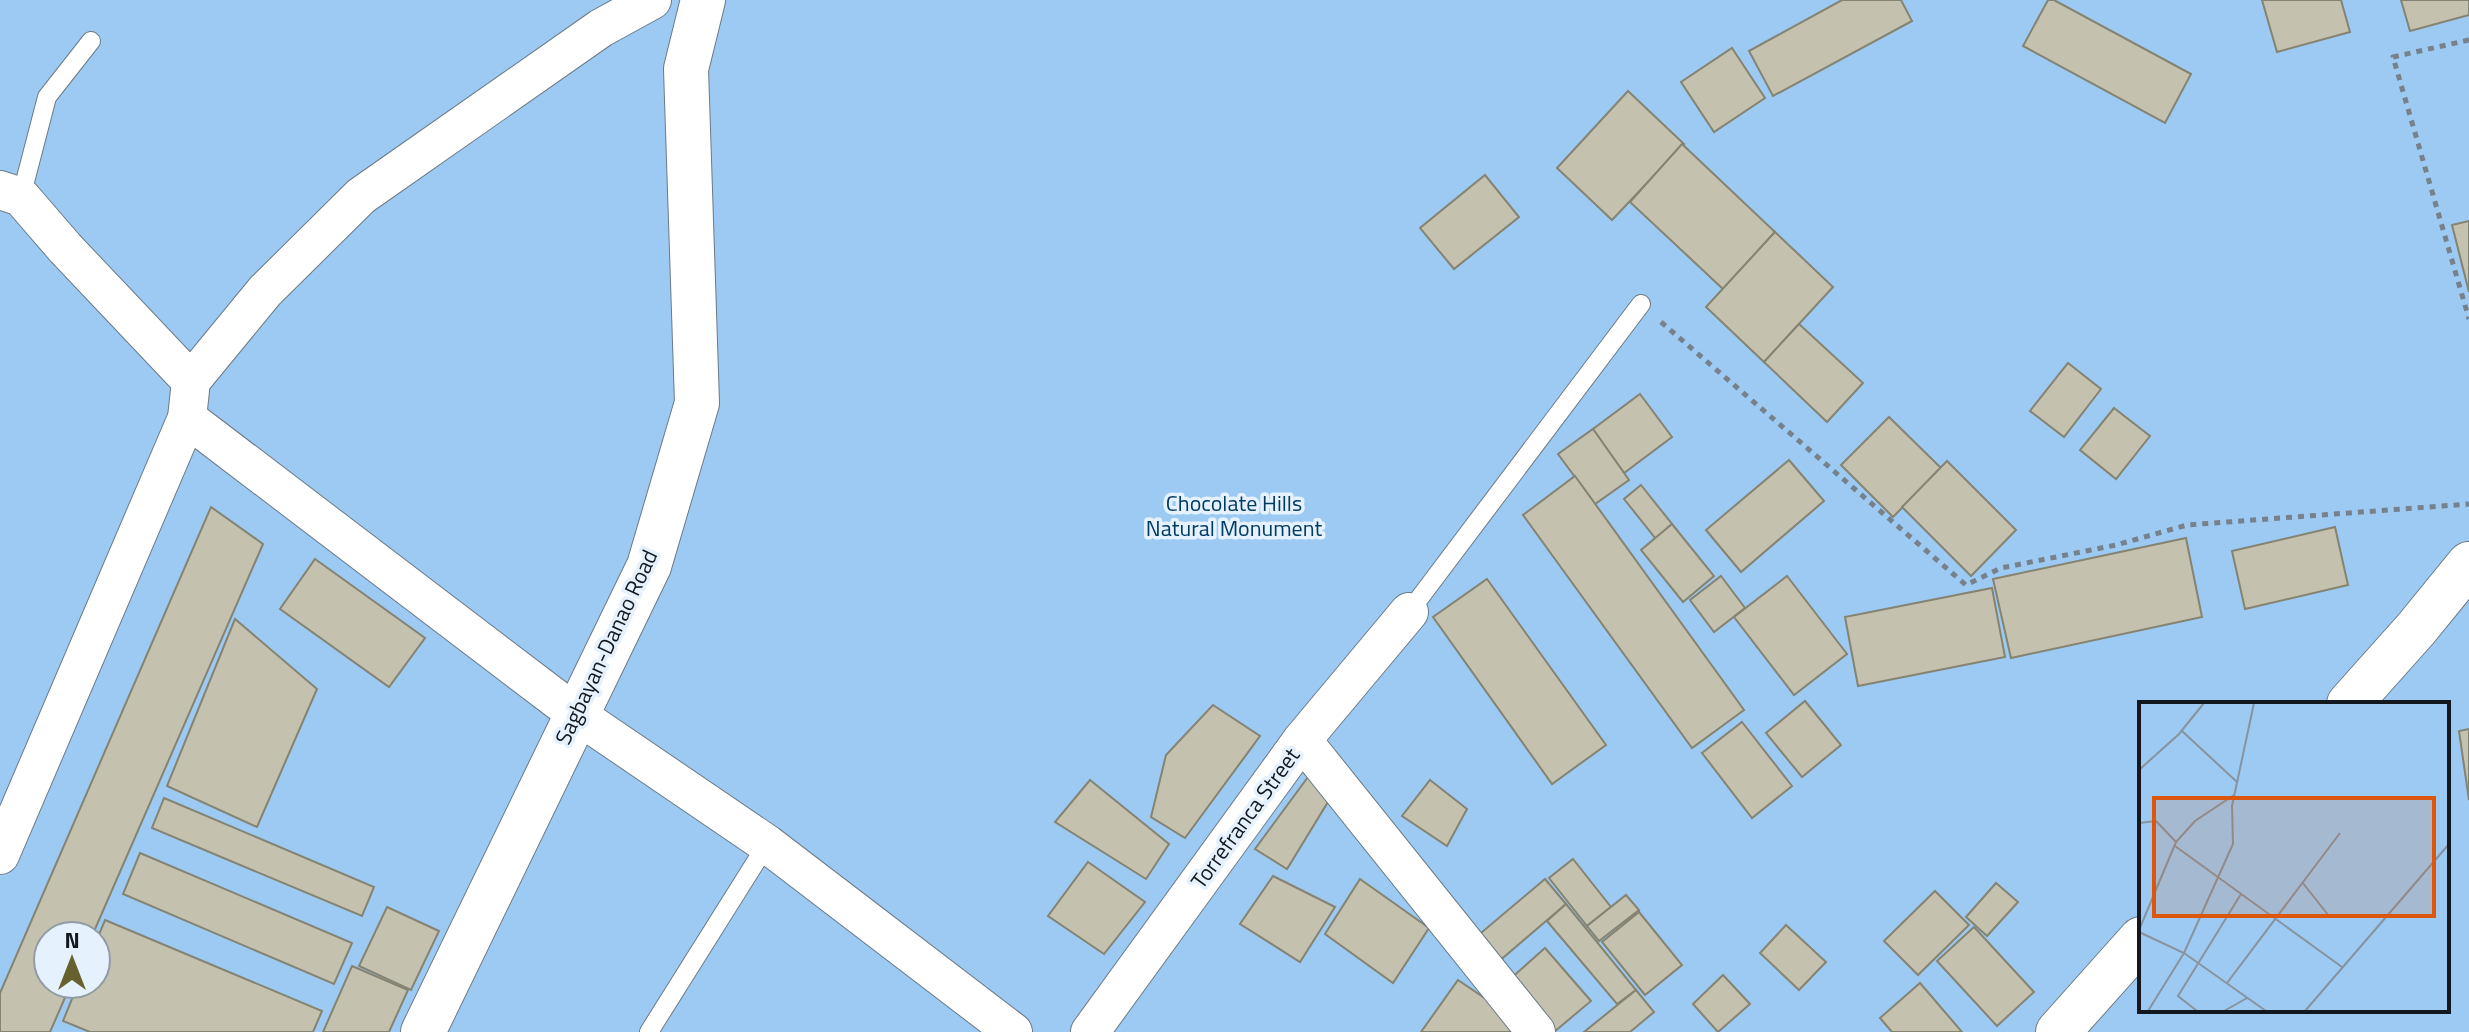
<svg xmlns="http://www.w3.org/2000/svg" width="2469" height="1032" viewBox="0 0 2469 1032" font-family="'Titillium Web',sans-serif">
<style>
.green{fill:#9ccaf2;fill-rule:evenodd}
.building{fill:#c4c2af;stroke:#858371;stroke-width:2}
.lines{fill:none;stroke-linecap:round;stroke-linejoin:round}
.lane-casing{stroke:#6b7a87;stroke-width:20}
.street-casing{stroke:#6b7a87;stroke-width:40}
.secondary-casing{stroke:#6b7a87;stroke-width:46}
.path{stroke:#76818b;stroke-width:5;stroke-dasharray:6 6;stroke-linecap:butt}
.lane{stroke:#fff;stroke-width:18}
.street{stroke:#fff;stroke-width:38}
.secondary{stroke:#fff;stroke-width:44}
.labels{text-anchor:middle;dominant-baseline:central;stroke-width:7;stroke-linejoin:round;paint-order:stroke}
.park-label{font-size:22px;fill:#003b63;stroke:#e5f2fe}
.street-label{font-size:22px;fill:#12181d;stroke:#e5f2fe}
.inset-road{fill:none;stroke:#87939e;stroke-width:2}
.view{fill:#dd560d;fill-opacity:0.15;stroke:#dd560d;stroke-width:4}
.inset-edge{fill:none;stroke:#12181d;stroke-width:4}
</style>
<rect width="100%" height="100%" fill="#d5e5f4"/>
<path class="green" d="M 0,0 L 2469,0 L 2469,1032 L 0,1032 ZM 2141,704 L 2447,704 L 2447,1010 L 2141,1010 ZM 48,936 L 96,936 L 96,984 L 48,984 Z"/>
<g class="building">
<polygon points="1842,0 1901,0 1912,21 1773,96 1749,51"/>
<polygon points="2048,0 2054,0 2191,74 2165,123 2023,46"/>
<polygon points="2262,0 2341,0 2350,32 2277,52"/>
<polygon points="2401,0 2469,0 2469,15 2410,31"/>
<polygon points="1732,48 1765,98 1714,132 1681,82"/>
<polygon points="1628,91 1684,144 1612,220 1557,168"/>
<polygon points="1682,144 1775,232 1723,289 1630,202"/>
<polygon points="1485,175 1519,217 1454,269 1420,228"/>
<polygon points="2469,221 2469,292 2452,225"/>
<polygon points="1775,232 1833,287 1764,362 1706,307"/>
<polygon points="1799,324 1863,383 1827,422 1764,362"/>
<polygon points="2068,363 2101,389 2064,437 2030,411"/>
<polygon points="1640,394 1672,437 1624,473 1593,429"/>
<polygon points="2114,408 2150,436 2116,479 2080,450"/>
<polygon points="1889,417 1941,468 1893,517 1841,465"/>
<polygon points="1593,429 1629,480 1595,504 1558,454"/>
<polygon points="1789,460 1824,501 1741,572 1706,530"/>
<polygon points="1947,461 2016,530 1971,576 1902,507"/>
<polygon points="1575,476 1744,710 1692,748 1523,515"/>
<polygon points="1641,485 1672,524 1656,539 1624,499"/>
<polygon points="211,507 263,544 92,936 48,936 48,984 71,984 50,1032 0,1032 0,993"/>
<polygon points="1672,524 1714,576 1683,602 1641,550"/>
<polygon points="2335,527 2348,585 2245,609 2232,551"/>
<polygon points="2186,538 2202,617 2011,658 1993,579"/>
<polygon points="315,559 425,638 389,687 280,609"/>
<polygon points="1721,576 1745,608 1714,632 1690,600"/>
<polygon points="1787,576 1847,654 1794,695 1734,617"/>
<polygon points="1487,579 1606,745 1552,784 1433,617"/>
<polygon points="1992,588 2005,657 1858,686 1845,617"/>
<polygon points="235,619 317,689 257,827 167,786"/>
<polygon points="1805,701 1841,745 1802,777 1766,733"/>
<polygon points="1213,705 1260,736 1185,838 1151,817 1166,755"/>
<polygon points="1742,722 1792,786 1752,818 1702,753"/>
<polygon points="2469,729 2469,800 2459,731"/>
<polygon points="1308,777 1334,792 1287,869 1255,849"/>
<polygon points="1090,780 1169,844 1146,879 1055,822"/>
<polygon points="1430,780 1467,809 1447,846 1402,816"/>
<polygon points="164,798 374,887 362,916 152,828"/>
<polygon points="140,853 352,943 334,984 123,894"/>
<polygon points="1573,859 1611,907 1587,926 1549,878"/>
<polygon points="1088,862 1145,902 1104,954 1048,916"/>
<polygon points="1273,876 1335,907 1300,962 1240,924"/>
<polygon points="1360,879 1429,928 1393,983 1325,934"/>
<polygon points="1545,879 1566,904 1491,968 1469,943"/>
<polygon points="1996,883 2018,902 1987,936 1966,917"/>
<polygon points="1935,891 1969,925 1918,975 1884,941"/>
<polygon points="1626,895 1639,910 1599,941 1587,926"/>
<polygon points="1566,904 1636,990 1617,1004 1547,921"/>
<polygon points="387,907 439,931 411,990 359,966"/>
<polygon points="1639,912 1682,965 1645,995 1602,942"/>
<polygon points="105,920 322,1011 313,1032 90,1032 63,1021 78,984 96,984 96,942"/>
<polygon points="1786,925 1826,962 1799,990 1760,953"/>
<polygon points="1974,927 2034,992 1997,1026 1937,961"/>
<polygon points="1545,948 1591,1001 1554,1032 1509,980"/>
<polygon points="352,966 408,990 389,1032 323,1032"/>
<polygon points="1723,975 1750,1004 1718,1032 1693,1004"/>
<polygon points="1458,980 1523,1024 1517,1032 1421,1032"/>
<polygon points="1920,983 1962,1032 1892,1032 1880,1018"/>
<polygon points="1636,990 1654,1012 1630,1032 1584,1032"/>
</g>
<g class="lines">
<g class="lane-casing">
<g id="lane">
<polyline points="21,197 47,97 91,41"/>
<polyline points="1409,612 1641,304"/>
<polyline points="649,1032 767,844"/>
</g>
</g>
<g class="street-casing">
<g id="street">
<polyline points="0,190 21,197 65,248 191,381"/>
<polyline points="187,418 576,714 767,844 1013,1032"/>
<polyline points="1302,740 1536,1032"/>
<polyline points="0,855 187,418 191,381 265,291 361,196 601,28 652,0"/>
<polyline points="1090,1032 1302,740 1409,612"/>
</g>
</g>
<g class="secondary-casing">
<g id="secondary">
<polyline points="2349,704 2416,629 2469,564"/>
<polyline points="423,1032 649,566 697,403 686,69 703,0"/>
<polyline points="2058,1032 2141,939"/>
</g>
</g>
<g class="path">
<polyline points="2469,40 2393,57 2469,319"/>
<polyline points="1661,322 1966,585 2001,568 2116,545 2187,525 2469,504"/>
</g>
<use href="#lane" class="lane"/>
<use href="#street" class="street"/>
<use href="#secondary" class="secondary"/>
</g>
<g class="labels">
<g class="park-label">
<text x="1234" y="503">Chocolate Hills<tspan x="1234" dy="25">Natural Monument</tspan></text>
</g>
<g class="street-label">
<text transform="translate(606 647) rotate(-65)">Sagbayan-Danao Road</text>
<text transform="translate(1245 818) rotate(-54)">Torrefranca Street</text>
</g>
</g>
<g transform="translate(2139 702)">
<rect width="310" height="310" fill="#d5e5f4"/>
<path d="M 0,1 L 310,1 L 310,309 L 0,309 Z" fill="#9ccaf2"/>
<path class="inset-road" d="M 43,29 L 98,80M 0,68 L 40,32 L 65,1M 0,121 L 17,119 L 37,140M 36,144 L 203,265M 163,180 L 190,214M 0,228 L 37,140 L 56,119 L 95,93M 0,230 L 45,251 L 127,309M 45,251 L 94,142 L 93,104 L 115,1M 88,281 L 201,131M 9,309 L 45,251M 58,309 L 39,294 L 102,192M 85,309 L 108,296M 166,309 L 310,142"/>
<path class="view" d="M 15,96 L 295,96 L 295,214 L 15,214 Z"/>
<rect width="310" height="310" class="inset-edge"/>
</g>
<g transform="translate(72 960)"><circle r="38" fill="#e5f2fe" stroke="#919ba4" stroke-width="2"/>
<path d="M0-6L14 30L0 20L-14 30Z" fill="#67612e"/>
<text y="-12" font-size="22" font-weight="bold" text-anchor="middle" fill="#12181d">N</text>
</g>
</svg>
